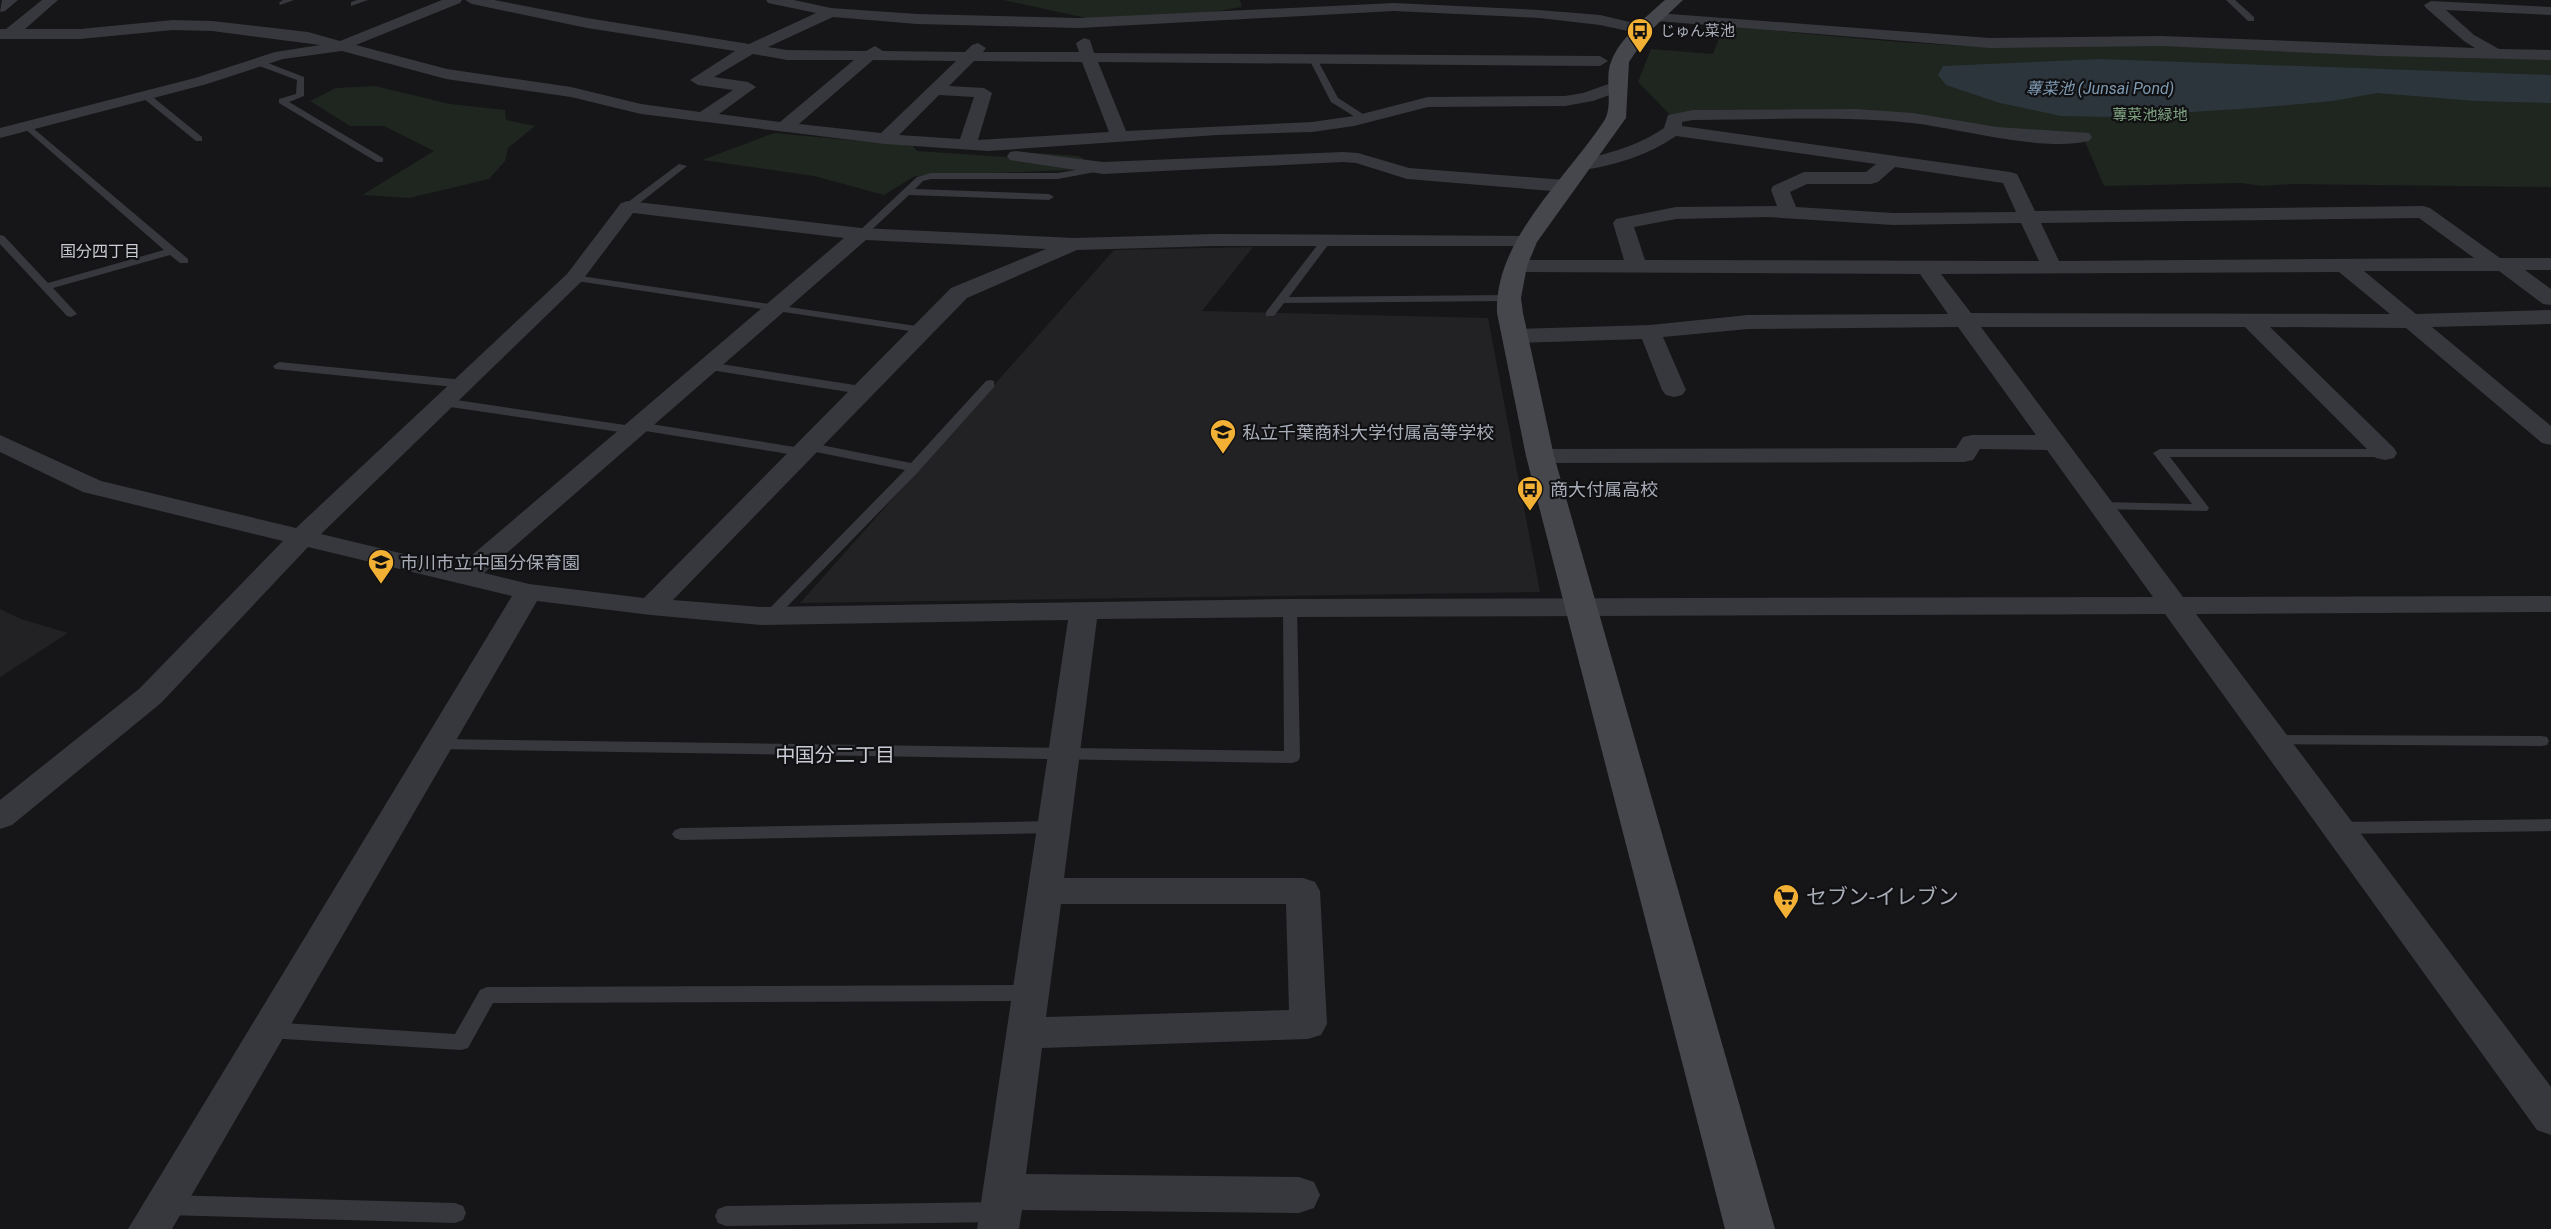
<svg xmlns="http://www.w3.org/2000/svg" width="2551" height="1229" viewBox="0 0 2551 1229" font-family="Roboto,'Noto Sans JP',sans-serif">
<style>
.built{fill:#222225}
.green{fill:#1e261f}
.water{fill:#2c353c}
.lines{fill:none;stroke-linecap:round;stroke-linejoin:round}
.lane{fill:#37383d;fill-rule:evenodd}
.street{fill:#37383d;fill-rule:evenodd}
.secondary{fill:#45474d;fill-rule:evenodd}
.labels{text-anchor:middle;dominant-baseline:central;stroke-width:4.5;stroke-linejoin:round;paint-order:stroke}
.far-poi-label{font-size:15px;fill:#a8adb8;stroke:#111113;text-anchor:start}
.far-park-label{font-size:15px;fill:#7fa381;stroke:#111113}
.far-water-label{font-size:16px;font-style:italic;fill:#7f9bb3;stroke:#111113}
.far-neighbourhood-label{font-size:16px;fill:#c9ccd4;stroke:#111113}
.poi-label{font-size:18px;fill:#a8adb8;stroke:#111113;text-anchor:start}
.neighbourhood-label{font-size:20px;fill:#c9ccd4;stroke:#111113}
.near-poi-label{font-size:21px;fill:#a8adb8;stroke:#111113;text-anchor:start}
</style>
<rect width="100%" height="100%" fill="#161618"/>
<g class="built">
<polygon points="1253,247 1202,311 1488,318 1540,592 800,603 1114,250"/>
<polygon points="0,609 21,619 68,633 0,677"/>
</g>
<g class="green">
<polygon points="1003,0 1240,0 1242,7 1213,12 1091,19"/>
<path d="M 1724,26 C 1850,37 1978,54 2105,44 L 2551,59 L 2551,187 L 2292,184 L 2262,186 L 2241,183 L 2104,186 L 2083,137 L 1913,118 L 1674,119 L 1638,82 L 1651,49 L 1713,54 Z"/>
<polygon points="375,86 450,104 505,110 506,120 535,126 508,148 505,161 489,179 409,198 362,195 434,151 384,126 350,126 310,101 336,88"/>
<polygon points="774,133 913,146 917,151 1006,157 1036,153 1078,156 1084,159 1072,170 915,176 884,195 814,176 702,160"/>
</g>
<polygon class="water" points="2100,59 2551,75 2551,103 2476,101 2377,93 2333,101 2255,108 2113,117 2061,116 2000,103 1946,85 1938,75 1943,66"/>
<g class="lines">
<g class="lane">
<polygon points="283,0 294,0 280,5 279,3"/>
<polygon points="357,0 368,0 351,6 351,2"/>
<polygon points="2226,0 2235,0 2254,17 2254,21 2248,21"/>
<polygon points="1310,57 1317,59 1338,98 1366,116 1366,120 1360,120 1331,102 1309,59"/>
<polygon points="254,60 260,60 304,77 304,96 289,102 383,158 383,162 377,162 279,103 279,99 296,94 297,80 254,64"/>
<polygon points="143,94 149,94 202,137 202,141 196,141 143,98"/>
<polygon points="27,123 188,259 188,263 180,263 170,255 53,288 77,314 71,317 67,316 0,244 0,235 4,236 48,283 164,250 24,128 22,126"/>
<polygon points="679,164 687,166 632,209 624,209 624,205"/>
<polygon points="1103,165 1108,168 1106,170 1058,179 931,179 923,181 915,189 1049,194 1054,197 1049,200 909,195 865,236 856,234 917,177 931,173 1058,173"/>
<polygon points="1326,238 1331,241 1289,297 1509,295 1515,298 1509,301 1284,303 1274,316 1266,316 1266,312 1322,239"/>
<polygon points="574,275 923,327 929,330 923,333 570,280 569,278"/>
<polygon points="279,362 464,380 470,384 464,388 275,369 273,366"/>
<polygon points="708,362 861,386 867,390 861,394 704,369 704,363"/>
<polygon points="990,380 994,381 994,387 919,471 776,618 766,618 763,615 766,612 905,470 806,450 806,455 801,456 639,430 633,434 443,406 437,402 443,398 632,426 638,422 801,448 801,443 806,442 911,463 986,381"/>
<polygon points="2160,449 2385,449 2392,453 2385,457 2170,457 2209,508 2207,511 2096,509 2094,506 2101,502 2192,504 2153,453"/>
<polygon points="1290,604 1297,608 1300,757 1298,761 1292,763 438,749 432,748 430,744 432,740 438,739 1284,751 1283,608"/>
<polygon points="2273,735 2541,736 2547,737 2549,741 2547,745 2541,746 2267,744 2265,740 2267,736"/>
<polygon points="2551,819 2551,831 2338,834 2332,832 2329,828 2332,824 2338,822"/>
<polygon points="1053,821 1059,823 1062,827 1059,831 1053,833 681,840 675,838 672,834 675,830 681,828"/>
<polygon points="1030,985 1037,988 1040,993 1037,998 1030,1001 493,1003 468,1048 461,1050 268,1038 261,1036 258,1030 261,1024 268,1022 455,1034 480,990 487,987"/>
<polygon points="166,1195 455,1203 463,1206 466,1213 463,1220 455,1223 166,1215 158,1212 155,1205 158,1198"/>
<polygon points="1000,1202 1008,1205 1011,1212 1008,1219 1000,1222 726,1226 718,1223 715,1216 718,1209 726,1206"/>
</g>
<g class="street">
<polygon points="2,0 18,0 5,11 0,12"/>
<path d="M 42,0 L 58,0 L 25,29 L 80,29 L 173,20 L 212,21 L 308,32 L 340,41 L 442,0 L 462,0 L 460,3 L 356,45 L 447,69 L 571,87 L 641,104 L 700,112 L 733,90 L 698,85 L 690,80 L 735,51 L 587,28 L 472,4 L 465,0 L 494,0 L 587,18 L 749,44 L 816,13 L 768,3 L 766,0 L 794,0 L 831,8 L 917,14 L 1079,18 L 1394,3 L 1539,10 L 1600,15 L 1647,26 L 1650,29 L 1642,34 L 1600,25 L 1539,18 L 1394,11 L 1079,28 L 917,24 L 833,17 L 768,47 L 787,50 L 866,51 L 875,46 L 883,51 L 965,52 L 972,45 L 978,43 L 986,48 L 983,52 L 1079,52 L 1076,43 L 1084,38 L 1090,40 L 1094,53 L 1600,56 L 1608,61 L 1600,66 L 1098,62 L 1126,131 L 1312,122 L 1354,116 L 1428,97 L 1565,96 L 1583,93 L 1620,80 L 1628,85 L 1626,89 L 1593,101 L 1565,106 L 1428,107 L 1354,126 L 1312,132 L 1217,135 L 988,151 L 885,144 L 641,114 L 571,97 L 446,79 L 342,51 L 283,59 L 207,84 L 0,138 L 0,128 L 195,78 L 275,52 L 320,45 L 212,31 L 173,30 L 80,39 L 0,39 L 0,29 L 6,29 ZM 753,54 L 787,60 L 854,60 L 780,122 L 719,114 L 756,87 L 748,82 L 714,77 ZM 873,60 L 956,61 L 881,133 L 799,124 ZM 974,61 L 1082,62 L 1109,132 L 978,140 L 992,93 L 984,88 L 949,86 ZM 939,95 L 974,97 L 960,139 L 899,135 Z"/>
<polygon points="2431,1 2551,7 2551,15 2446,10 2474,35 2499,49 2551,50 2551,60 2381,56 2161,46 1990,48 1657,21 1650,17 1657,13 1990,38 2161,36 2475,48 2464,41 2426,8 2424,5"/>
<path d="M 1856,109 L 1913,113 L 1997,127 L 2089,133 L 2092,137 L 2089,141 C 2042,152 1962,129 1912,123 C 1840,115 1766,120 1693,120 L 1682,122 L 1682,126 L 2010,172 L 2017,174 L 2019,178 L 2035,211 L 2423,206 L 2430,208 L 2500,258 L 2551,258 L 2551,270 L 2525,270 L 2551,289 L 2551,305 L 2543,304 L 2499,271 L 2364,271 L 2416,314 L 2551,310 L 2551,324 L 2432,327 L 2551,426 L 2551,445 L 2542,443 L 2406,328 L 2270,327 L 2394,448 L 2397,453 L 2394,458 L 2385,460 L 2376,458 L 2245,327 L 1981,327 L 2183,597 L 2551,596 L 2551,612 L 2196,614 L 2551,1087 L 2551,1135 L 2537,1130 L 2165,614 L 1290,617 L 1097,619 L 1064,878 L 1303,878 L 1315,882 L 1320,891 L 1327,1024 L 1321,1035 L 1308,1039 L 1042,1048 L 1026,1174 L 1299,1177 L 1314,1182 L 1320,1195 L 1314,1208 L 1299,1213 L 1022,1210 L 1019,1229 L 977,1229 L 1068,620 L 761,625 L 651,615 L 537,601 L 172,1229 L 128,1229 L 512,596 L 308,547 L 161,703 L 12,825 L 0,829 L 0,800 L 139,689 L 283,541 L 83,492 L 0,452 L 0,435 L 101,481 L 296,528 L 567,274 L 621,203 L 628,201 L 861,228 L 1074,238 L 1215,234 L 1526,236 L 1533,238 L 1536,242 L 1533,246 L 1215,246 L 1077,250 L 967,298 L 673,600 L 761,607 L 1290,599 L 2153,597 L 2047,450 L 1980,449 L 1973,460 L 1964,462 L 1540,463 L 1531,461 L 1528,456 L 1531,451 L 1540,449 L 1956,448 L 1963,437 L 1972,435 L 2036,435 L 1958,327 L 1748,329 L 1663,337 L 1686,390 L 1682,395 L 1674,397 L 1666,395 L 1662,390 L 1642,339 L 1514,343 L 1506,341 L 1503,336 L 1506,331 L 1514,329 L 1650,325 L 1748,315 L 1948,314 L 1920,274 L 1515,272 L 1508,270 L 1505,266 L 1508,262 L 1515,260 L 1624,260 L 1613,223 L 1616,219 L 1676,207 L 1777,206 L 1771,190 L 1773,186 L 1804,172 L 1866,172 L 1876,164 L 1676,136 C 1648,155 1617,165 1583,170 L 1577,169 L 1574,165 L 1577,161 C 1609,153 1636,147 1664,128 L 1668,115 L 1693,110 ZM 1895,167 L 2003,183 L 2016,212 L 1893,213 L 1796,207 L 1790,192 L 1807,184 L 1871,184 L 1878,182 ZM 633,213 L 844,238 L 458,567 L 321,534 L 581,282 ZM 1768,217 L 1893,225 L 2021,223 L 2039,261 L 1645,260 L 1634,227 L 1676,219 ZM 2419,218 L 2474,258 L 2059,261 L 2041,223 ZM 866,240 L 1046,249 L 951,288 L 644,598 L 529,584 L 484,573 ZM 2339,272 L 2390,314 L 1971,313 L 1941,274 ZM 1061,904 L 1286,904 L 1289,1010 L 1046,1017 Z"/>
<polygon points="1016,151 1103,162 1343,152 1358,153 1409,168 1565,180 1572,182 1574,186 1572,190 1565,192 1407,179 1356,163 1343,162 1103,174 1010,160 1007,156 1010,152"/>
</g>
<path class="secondary" d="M 1665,0 L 1683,0 L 1649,32 L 1629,62 L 1626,118 L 1537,242 L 1527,266 L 1521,298 L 1523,313 L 1554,456 L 1775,1229 L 1725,1229 L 1526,456 L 1497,313 C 1494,240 1566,179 1604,121 C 1614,105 1604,79 1611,62 C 1619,39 1647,16 1665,0 Z"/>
</g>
<defs>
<g id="bus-pin" transform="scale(1.35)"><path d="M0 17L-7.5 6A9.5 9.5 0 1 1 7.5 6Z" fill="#f2b134" stroke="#111113"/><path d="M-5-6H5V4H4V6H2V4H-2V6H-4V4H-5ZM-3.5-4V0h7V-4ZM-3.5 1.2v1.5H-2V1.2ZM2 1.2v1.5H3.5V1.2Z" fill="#111"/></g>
<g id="school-pin" transform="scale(1.35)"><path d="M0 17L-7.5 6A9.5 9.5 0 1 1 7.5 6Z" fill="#f2b134" stroke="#111113"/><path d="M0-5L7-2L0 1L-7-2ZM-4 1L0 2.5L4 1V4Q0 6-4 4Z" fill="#111"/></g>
<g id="supermarket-pin" transform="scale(1.35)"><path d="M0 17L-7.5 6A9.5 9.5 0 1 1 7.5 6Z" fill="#f2b134" stroke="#111113"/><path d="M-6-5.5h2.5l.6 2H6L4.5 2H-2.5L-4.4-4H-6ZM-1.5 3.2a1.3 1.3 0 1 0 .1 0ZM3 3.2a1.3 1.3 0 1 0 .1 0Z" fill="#111"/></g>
</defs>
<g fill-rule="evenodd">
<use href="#bus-pin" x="1640" y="31"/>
<use href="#school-pin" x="1223" y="432"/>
<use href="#bus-pin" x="1530" y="489"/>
<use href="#school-pin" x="381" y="562"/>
<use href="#supermarket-pin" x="1786" y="897"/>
</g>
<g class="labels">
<g class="far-poi-label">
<text x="1660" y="31">じゅん菜池</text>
</g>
<g class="far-park-label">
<text x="2150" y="115">蓴菜池緑地</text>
</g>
<g class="far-water-label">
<text x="2100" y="88">蓴菜池 (Junsai Pond)</text>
</g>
<g class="far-neighbourhood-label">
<text x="100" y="251">国分四丁目</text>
</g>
<g class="poi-label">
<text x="1242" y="432">私立千葉商科大学付属高等学校</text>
<text x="1550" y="489">商大付属高校</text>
<text x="400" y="562">市川市立中国分保育園</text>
</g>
<g class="neighbourhood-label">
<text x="835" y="755">中国分二丁目</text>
</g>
<g class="near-poi-label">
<text x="1806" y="897">セブン-イレブン</text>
</g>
</g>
</svg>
